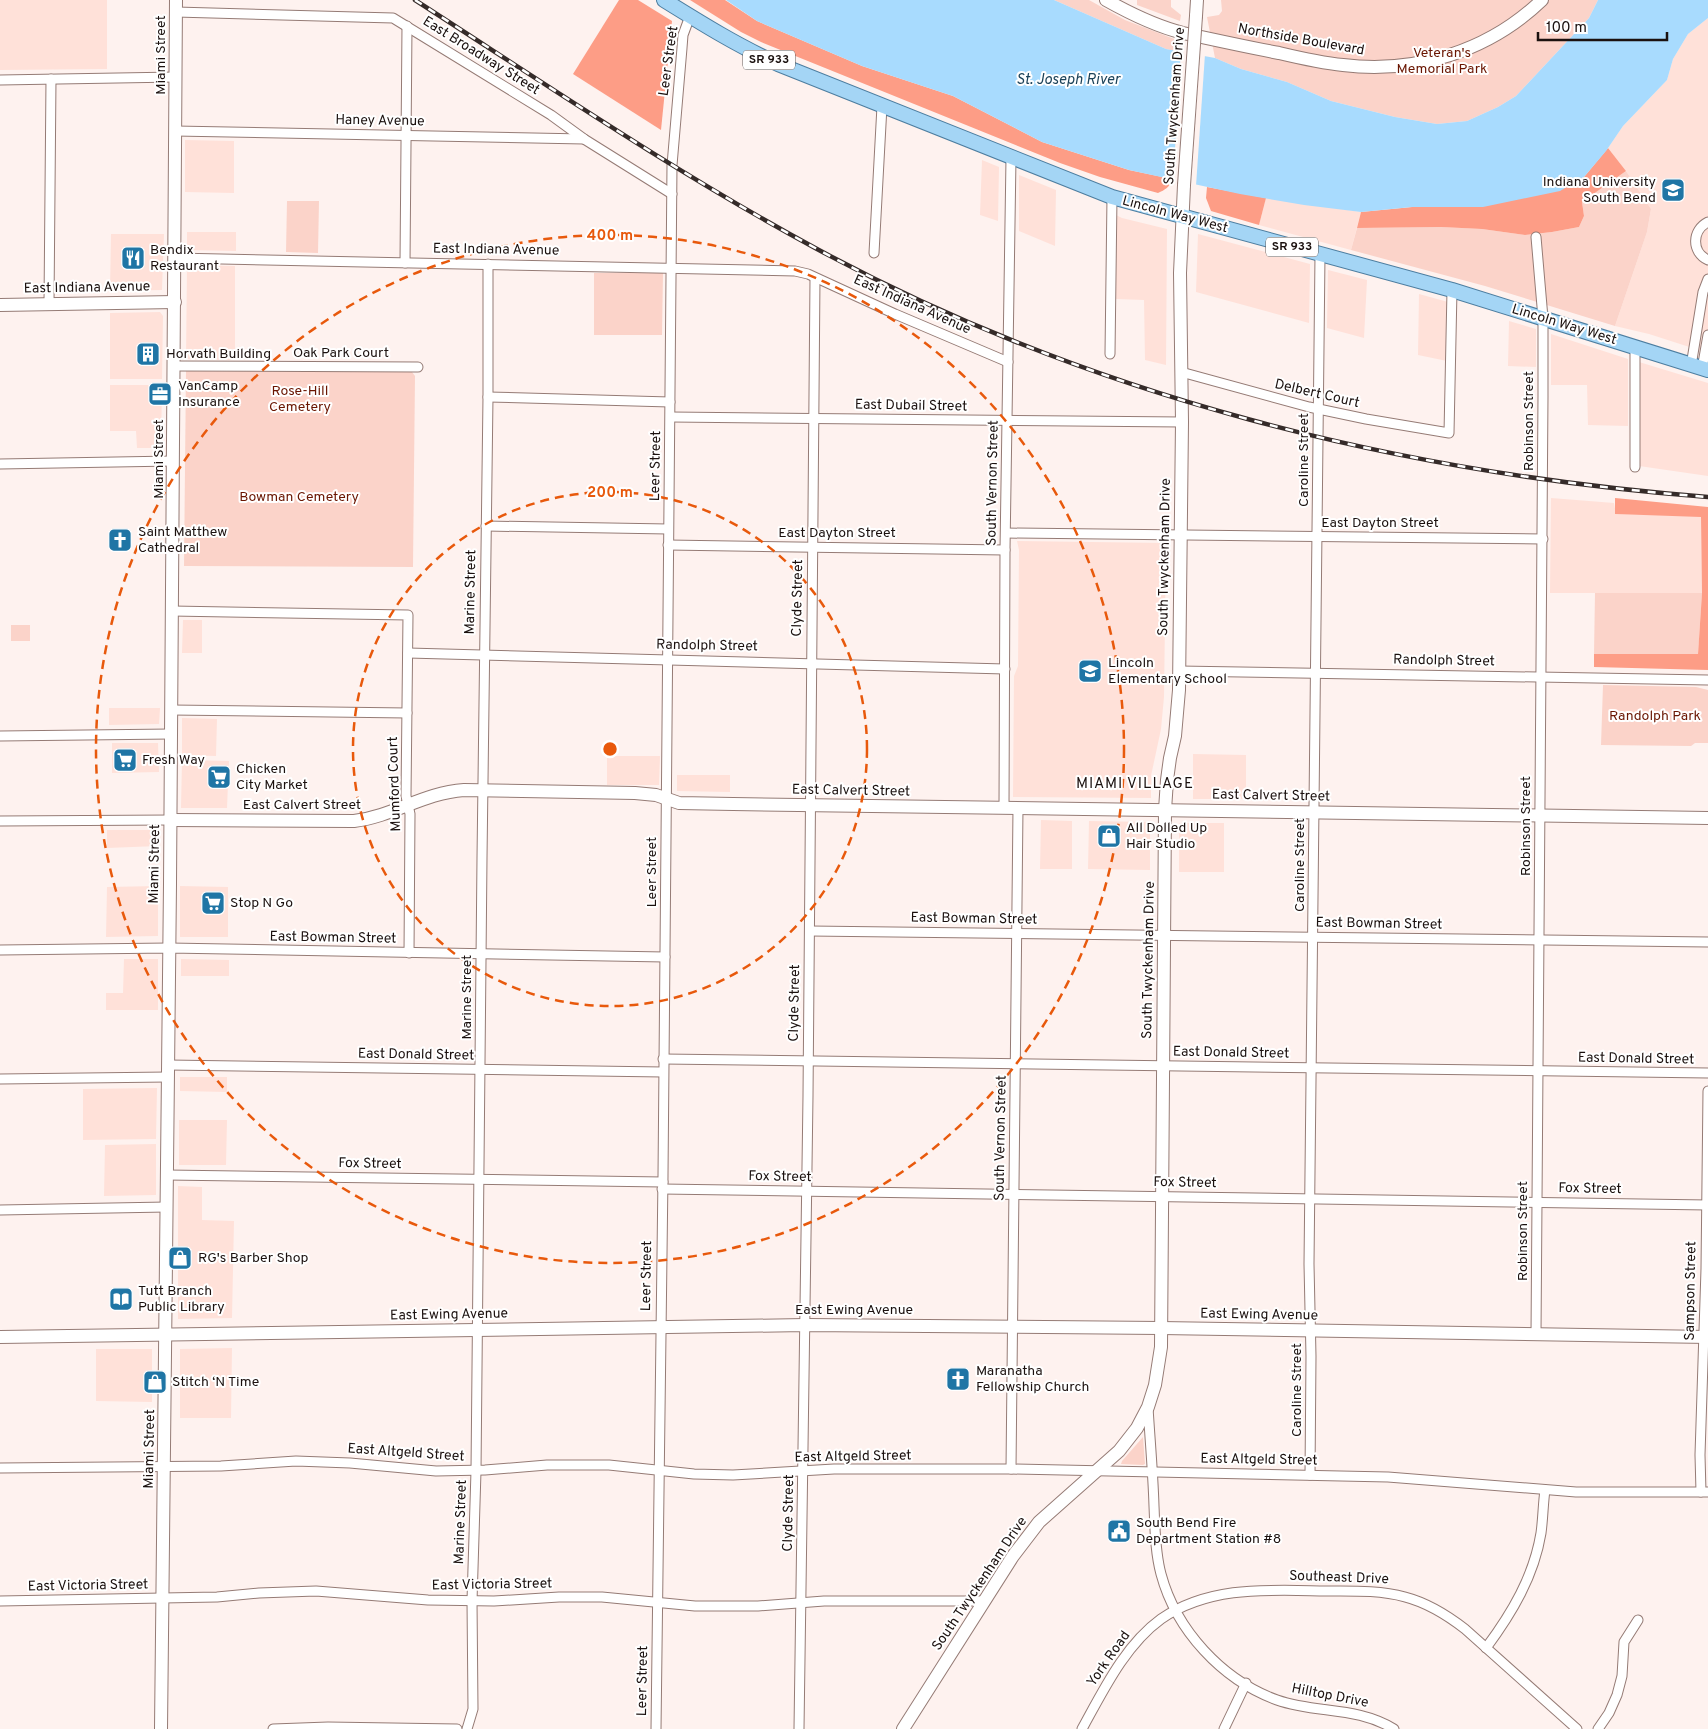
<svg xmlns="http://www.w3.org/2000/svg" width="1708" height="1729" viewBox="0 0 1708 1729" font-family="Overpass,sans-serif">
<style>
.built{fill:#ffe1d9}
.green{fill:#fbd3c9}
.forest{fill:#fd9d86}
.water{fill:#a8dbfe}
.pier{fill:#fef2ef}
.lines{fill:none;stroke-linecap:round;stroke-linejoin:round}
.street-casing{stroke:#957b75;stroke-width:11}
.secondary-casing{stroke:#957b75;stroke-width:14}
.primary-casing{stroke:#4d7ea0;stroke-width:16}
.street{stroke:#fff;stroke-width:9}
.secondary{stroke:#fff;stroke-width:12}
.primary{stroke:#a4d5f5;stroke-width:14}
.rail-casing{stroke:#352b29;stroke-width:4.5}
.rail{stroke:#fff;stroke-width:2.5;stroke-dasharray:8;stroke-linecap:butt}
.secondary-bridge-casing{stroke:#957b75;stroke-width:14;stroke-linecap:butt}
.secondary-bridge{stroke:#fff;stroke-width:12}
.ring{fill:none;stroke:#e8590c;stroke-width:2.5;stroke-dasharray:9 6}
.labels{text-anchor:middle;dominant-baseline:central;stroke-width:4;stroke-linejoin:round;paint-order:stroke}
.shield{fill:#fff;stroke:#5f5857;stroke-width:1}
.shield-label{font-size:12px;font-weight:bold;fill:#1b110f}
.street-label{font-size:14px;fill:#1b110f;stroke:#fff}
.park-label{font-size:14px;fill:#6a1602;stroke:#fff}
.poi-label{font-size:14px;fill:#1b110f;stroke:#fff;text-anchor:start}
.water-label{font-size:15px;font-style:italic;fill:#1c435a;stroke:#fff}
.neighbourhood-label{font-size:15px;letter-spacing:1px;fill:#1b110f;stroke:#fff}
.centre{fill:#e8590c;stroke:#fff;stroke-width:2.5}
.ring-label{font-size:15px;text-anchor:middle;font-weight:bold;fill:#e8590c;stroke:#fff;stroke-width:4;stroke-linejoin:round;paint-order:stroke}
</style>
<rect width="100%" height="100%" fill="#fef2ef"/>
<g class="built">
<polygon points="0,0 107,0 107,69 0,70"/>
<polygon points="1708,18 1708,353 1649,334 1615,326 1647,232 1651,209 1626,171 1608,148 1623,126 1667,80 1673,59 1688,34"/>
<polygon points="185,140 234,141 234,193 185,192"/>
<polygon points="982,160 999,167 998,221 980,215"/>
<polygon points="1019,175 1056,190 1055,246 1019,231"/>
<polygon points="1266,198 1361,212 1351,250 1259,225"/>
<polygon points="1116,215 1122,218 1167,229 1166,365 1145,360 1144,300 1116,299"/>
<polygon points="187,232 236,232 236,251 187,250"/>
<polygon points="111,234 164,234 162,290 110,291"/>
<polygon points="1198,234 1310,264 1309,323 1196,292"/>
<polygon points="187,265 235,266 235,360 186,359"/>
<polygon points="1328,270 1367,280 1364,338 1327,328"/>
<polygon points="1419,294 1448,302 1447,361 1418,355"/>
<polygon points="160,312 163,316 162,379 110,379 110,313"/>
<polygon points="1509,321 1536,329 1536,367 1508,366"/>
<polygon points="1551,334 1628,359 1628,426 1588,425 1587,385 1551,385"/>
<polygon points="1639,362 1708,383 1708,476 1639,466"/>
<polygon points="110,385 162,385 161,448 137,448 136,431 110,431"/>
<polygon points="1551,498 1614,503 1616,514 1701,516 1702,593 1550,593"/>
<polygon points="1017,541 1166,543 1164,697 1161,729 1151,776 1151,798 1013,797 1014,676 1018,666 1019,550"/>
<polygon points="183,620 202,620 202,653 182,653"/>
<polygon points="109,708 160,708 159,724 109,725"/>
<polygon points="182,718 217,719 216,756 182,755"/>
<polygon points="112,743 158,743 159,772 112,773"/>
<polygon points="1193,754 1246,755 1246,799 1193,799"/>
<polygon points="607,756 660,756 659,785 607,785"/>
<polygon points="182,760 229,761 227,808 181,808"/>
<polygon points="677,775 730,775 730,792 677,791"/>
<polygon points="1041,820 1072,821 1072,869 1040,869"/>
<polygon points="1089,821 1150,822 1150,870 1088,869"/>
<rect x="1179" y="823" width="45" height="49"/>
<polygon points="107,830 158,830 158,846 107,848"/>
<polygon points="158,886 158,936 106,937 107,887"/>
<polygon points="180,886 228,887 228,937 180,937"/>
<polygon points="124,959 158,959 158,1010 106,1010 106,993 123,993"/>
<polygon points="181,959 229,960 229,976 181,976"/>
<polygon points="180,1077 227,1077 227,1092 180,1091"/>
<polygon points="157,1088 156,1139 83,1140 83,1089"/>
<polygon points="179,1120 227,1120 226,1165 179,1165"/>
<polygon points="156,1144 156,1195 104,1196 105,1145"/>
<polygon points="178,1186 202,1187 202,1220 234,1221 232,1318 178,1319"/>
<polygon points="232,1348 231,1418 180,1418 180,1349"/>
<polygon points="96,1349 152,1349 152,1402 96,1401"/>
</g>
<g class="green">
<polygon points="1054,0 1089,0 1125,20 1182,42 1180,52 1166,49"/>
<polygon points="1137,0 1171,0 1171,7 1181,15 1180,21 1137,5"/>
<polygon points="1221,0 1598,0 1589,18 1516,96 1498,107 1467,121 1437,124 1395,117 1331,101 1287,82 1241,69 1215,58 1207,17 1219,15 1222,11"/>
<polygon points="1626,171 1651,209 1647,232 1615,326 1485,286 1351,250 1357,228 1441,227 1482,229 1525,235 1552,232 1579,227 1584,216 1582,202"/>
<polygon points="287,201 319,201 318,253 286,252"/>
<polygon points="594,273 663,273 662,335 594,335"/>
<polygon points="186,371 412,372 415,376 413,567 184,566"/>
<polygon points="1595,593 1702,593 1698,654 1594,654"/>
<rect x="11" y="625" width="19" height="16"/>
<polygon points="1603,685 1696,687 1708,690 1708,743 1695,743 1691,746 1601,745"/>
<polygon points="1143,1437 1145,1464 1143,1465 1121,1464 1122,1461"/>
</g>
<g class="forest">
<polygon points="619,0 638,0 672,21 661,130 573,74"/>
<path d="M 690,0 L 725,0 L 757,21 L 862,66 L 953,96 L 1042,142 L 1129,170 L 1172,179 C 1170,187 1165,190 1158,193 L 1100,177 L 1060,163 L 761,42 L 741,32 Z"/>
<polygon points="1608,148 1626,171 1582,202 1584,216 1579,227 1552,232 1525,235 1482,229 1441,227 1357,228 1361,212 1412,207 1584,177"/>
<polygon points="1207,187 1266,198 1259,225 1211,211 1206,198"/>
<polygon points="1615,498 1708,507 1708,670 1594,667 1594,654 1698,654 1702,593 1701,517 1615,514"/>
</g>
<polygon class="water" points="726,0 1054,0 1166,49 1215,58 1241,69 1287,82 1331,101 1395,117 1437,124 1467,121 1498,107 1516,96 1589,18 1598,0 1708,0 1708,18 1688,34 1673,59 1667,80 1623,126 1606,151 1584,177 1560,191 1483,207 1412,207 1361,212 1304,205 1240,194 1129,170 1042,142 953,96 862,66 757,21"/>
<polygon class="pier" points="1181,49 1205,54 1196,186 1173,182"/>
<g class="lines">
<g class="street-casing">
<g id="street">
<polyline points="176,12 393,18 551,115 584,139 672,194"/>
<polyline points="0,80 176,77"/>
<polyline points="175,131 584,139"/>
<path d="M 1708,222 C 1692,230 1691,252 1708,260"/>
<polyline points="874,253 882,106"/>
<polyline points="175,258 795,271 808,274 895,314 1008,362"/>
<polyline points="405,263 407,26"/>
<polyline points="49,304 51,79"/>
<polyline points="1635,347 1635,467"/>
<polyline points="1110,354 1112,197"/>
<polyline points="174,366 418,367"/>
<polyline points="1691,366 1703,292 1708,279"/>
<polyline points="1702,369 1708,335"/>
<polyline points="1181,372 1309,407 1366,419 1449,433 1452,290"/>
<polyline points="488,397 670,402"/>
<polyline points="671,417 1182,422"/>
<polyline points="0,464 173,461"/>
<polyline points="486,526 668,529"/>
<polyline points="1006,533 1543,539"/>
<polyline points="668,545 1005,550"/>
<polyline points="172,611 408,615 406,796 410,814 409,953"/>
<polyline points="408,653 1005,669"/>
<polyline points="1179,671 1708,680"/>
<polyline points="171,710 407,713"/>
<polyline points="0,736 171,734"/>
<polyline points="1004,808 1005,550 1011,158"/>
<polyline points="0,821 171,820"/>
<polyline points="810,931 1708,942"/>
<polyline points="0,950 169,948 665,957"/>
<polyline points="663,1059 1708,1073"/>
<polyline points="168,1065 663,1072"/>
<polyline points="0,1079 168,1077"/>
<polyline points="167,1175 663,1182"/>
<polyline points="662,1189 1708,1205"/>
<polyline points="0,1210 167,1207"/>
<polyline points="1536,1335 1543,396 1543,318 1536,237"/>
<path d="M 1148,1407 C 1150,1440 1153,1473 1154,1506 C 1155,1528 1155,1552 1161,1574 C 1176,1630 1222,1680 1277,1700 C 1317,1714 1356,1706 1394,1729"/>
<polyline points="0,1468 221,1466 296,1461 350,1463 436,1471 485,1470 547,1465 609,1465 694,1474 733,1475 834,1469 1011,1469 1388,1477 1576,1492 1708,1492"/>
<polyline points="1011,1469 1018,808"/>
<polyline points="1310,1475 1311,1356 1309,1264 1320,255"/>
<polyline points="1701,1492 1700,1455 1706,1269 1708,1091"/>
<polyline points="0,1601 217,1597 259,1593 316,1591 428,1600 494,1601 559,1597 602,1597 695,1606 758,1606 824,1601 985,1601"/>
<path d="M 1486,1648 C 1512,1613 1534,1576 1541,1533 C 1543,1519 1543,1504 1545,1490"/>
<polyline points="273,1729 328,1727 457,1729"/>
<polyline points="467,1729 473,1709 472,1601 476,1471 482,858 488,397 488,264"/>
<polyline points="656,1729 663,1176 672,165 682,48 683,35 690,16"/>
<polyline points="799,1729 808,1096 815,278"/>
<path d="M 1082,1729 C 1103,1691 1125,1645 1161,1619 C 1210,1585 1270,1590 1326,1591 C 1353,1591 1380,1590 1405,1597 C 1428,1603 1447,1615 1465,1629 L 1577,1729"/>
<polyline points="1224,1729 1246,1683"/>
<polyline points="1598,1729 1609,1713 1617,1695 1622,1676 1624,1642 1638,1620"/>
</g>
</g>
<g class="secondary-casing">
<g id="secondary">
<path d="M 1106,0 C 1131,14 1155,26 1183,33 C 1215,40 1247,47 1279,53 C 1300,58 1322,63 1343,65 C 1416,74 1489,51 1542,0"/>
<polyline points="1196,16 1197,0"/>
<polyline points="0,305 175,302"/>
<path d="M 171,820 L 354,821 C 394,816 423,793 464,790 L 635,793 L 656,795 L 679,803 L 733,804 L 1708,818"/>
<polyline points="0,1337 805,1325 1161,1328 1708,1337"/>
<polyline points="161,1729 170,884 176,0"/>
<polyline points="903,1729 1013,1556 1039,1522 1119,1451 1137,1428 1148,1407 1155,1385 1161,1347 1165,810 1167,780 1170,758 1175,736 1179,690 1182,422 1180,273 1184,185"/>
</g>
</g>
<g class="primary-casing">
<path id="primary" d="M 664,0 C 701,23 738,46 778,64 L 1112,197 L 1452,290 L 1708,370"/>
</g>
<use href="#street" class="street"/>
<use href="#secondary" class="secondary"/>
<use href="#primary" class="primary"/>
<g class="rail-casing">
<path id="rail" d="M 415,0 C 547,85 678,174 817,249 C 1091,397 1399,473 1708,497"/>
</g>
<use href="#rail" class="rail"/>
<g class="secondary-bridge-casing">
<polyline id="secondary-bridge" points="1184,185 1196,16"/>
</g>
<use href="#secondary-bridge" class="secondary-bridge"/>
</g>
<g class="ring">
<circle cx="610" cy="749" r="257"/>
<circle cx="610" cy="749" r="514"/>
</g>
<defs>
<g id="university-square" transform="scale(1.25)"><rect x="-9" y="-9" width="18" height="18" rx="4" fill="#1f75a5" stroke="#fff"/><path d="M0-5L7-2L0 1L-7-2ZM-4 1L0 2.5L4 1V4Q0 6-4 4Z" fill="#fff"/></g>
<g id="restaurant-square" transform="scale(1.25)"><rect x="-9" y="-9" width="18" height="18" rx="4" fill="#1f75a5" stroke="#fff"/><path d="M-5-6h1v4h1v-4h1v4h1v-4h1v5L-1.5 .5V6h-2V.5L-5-1ZM5-6V6H3V1.5H1.5Q1.5-4 5-6Z" fill="#fff"/></g>
<g id="building-square" transform="scale(1.25)"><rect x="-9" y="-9" width="18" height="18" rx="4" fill="#1f75a5" stroke="#fff"/><path d="M-4-6H4V6H1V3H-1V6H-4ZM-2.5-4.3h1.7v1.8h-1.7ZM.8-4.3h1.7v1.8H.8ZM-2.5-1h1.7V.8h-1.7ZM.8-1h1.7V.8H.8Z" fill="#fff"/></g>
<g id="office-square" transform="scale(1.25)"><rect x="-9" y="-9" width="18" height="18" rx="4" fill="#1f75a5" stroke="#fff"/><path d="M-6-3h4V-5.5h4V-3h4V5H-6ZM-1-4.5V-3h2v-1.5ZM-6 0V1H6V0Z" fill="#fff"/></g>
<g id="church-square" transform="scale(1.25)"><rect x="-9" y="-9" width="18" height="18" rx="4" fill="#1f75a5" stroke="#fff"/><path d="M-1.2-6h2.4v3.5h3.3v2.4h-3.3V6h-2.4V-.1h-3.3v-2.4h3.3Z" fill="#fff"/></g>
<g id="school-square" transform="scale(1.25)"><rect x="-9" y="-9" width="18" height="18" rx="4" fill="#1f75a5" stroke="#fff"/><path d="M0-5L7-2L0 1L-7-2ZM-4 1L0 2.5L4 1V4Q0 6-4 4Z" fill="#fff"/></g>
<g id="supermarket-square" transform="scale(1.25)"><rect x="-9" y="-9" width="18" height="18" rx="4" fill="#1f75a5" stroke="#fff"/><path d="M-6-5.5h2.5l.6 2H6L4.5 2H-2.5L-4.4-4H-6ZM-1.5 3.2a1.3 1.3 0 1 0 .1 0ZM3 3.2a1.3 1.3 0 1 0 .1 0Z" fill="#fff"/></g>
<g id="shop-square" transform="scale(1.25)"><rect x="-9" y="-9" width="18" height="18" rx="4" fill="#1f75a5" stroke="#fff"/><path d="M-5-2.5h2.3a2.7 3.5 0 0 1 5.4 0H5L5.5 6h-11ZM-1.5-2.5h3a1.5 2.3 0 0 0-3 0Z" fill="#fff"/></g>
<g id="library-square" transform="scale(1.25)"><rect x="-9" y="-9" width="18" height="18" rx="4" fill="#1f75a5" stroke="#fff"/><path d="M-6-4Q-3-5.5-.7-3.5V5Q-3 3-6 4ZM6-4Q3-5.5 .7-3.5V5Q3 3 6 4Z" fill="#fff"/></g>
<g id="civic-square" transform="scale(1.25)"><rect x="-9" y="-9" width="18" height="18" rx="4" fill="#1f75a5" stroke="#fff"/><path d="M-.6-6.5H3V-4.5H.6V-3L4-1V1h2V6H-6V1h2V-1L-.6-3ZM-1.2 2.5V6h2.4V2.5Z" fill="#fff"/></g>
</defs>
<g fill-rule="evenodd">
<use href="#university-square" x="1673" y="190"/>
<use href="#restaurant-square" x="133" y="258"/>
<use href="#building-square" x="148" y="354"/>
<use href="#office-square" x="160" y="394"/>
<use href="#church-square" x="120" y="540"/>
<use href="#school-square" x="1090" y="671"/>
<use href="#supermarket-square" x="125" y="760"/>
<use href="#supermarket-square" x="219" y="777"/>
<use href="#shop-square" x="1109" y="836"/>
<use href="#supermarket-square" x="213" y="903"/>
<use href="#shop-square" x="180" y="1258"/>
<use href="#library-square" x="121" y="1299"/>
<use href="#church-square" x="958" y="1379"/>
<use href="#shop-square" x="155" y="1382"/>
<use href="#civic-square" x="1119" y="1531"/>
</g>
<g class="labels">
<g class="shield">
<rect x="743" y="50.5" width="52" height="19" rx="4"/>
<rect x="1266" y="237.5" width="52" height="19" rx="4"/>
</g>
<g class="shield-label">
<text x="769" y="60">SR 933</text>
<text x="1292" y="247">SR 933</text>
</g>
<g class="street-label">
<text transform="translate(1301 40) rotate(10)">Northside Boulevard</text>
<text transform="translate(161 55) rotate(-90)">Miami Street</text>
<text transform="translate(481 56) rotate(32)">East Broadway Street</text>
<text transform="translate(669 61) rotate(-82)">Leer Street</text>
<text transform="translate(1175 106) rotate(-86)">South Twyckenham Drive</text>
<text transform="translate(380 121) rotate(1)">Haney Avenue</text>
<text transform="translate(1175 215) rotate(15)">Lincoln Way West</text>
<text transform="translate(496 250) rotate(1)">East Indiana Avenue</text>
<text transform="translate(87 288) rotate(-1)">East Indiana Avenue</text>
<text transform="translate(912 305) rotate(24)">East Indiana Avenue</text>
<text transform="translate(1564 325) rotate(17)">Lincoln Way West</text>
<text x="341" y="353">Oak Park Court</text>
<text transform="translate(1317 394) rotate(13)">Delbert Court</text>
<text transform="translate(911 406) rotate(1)">East Dubail Street</text>
<text transform="translate(1529 421) rotate(-90)">Robinson Street</text>
<text transform="translate(159 459) rotate(-90)">Miami Street</text>
<text transform="translate(1304 460) rotate(-90)">Caroline Street</text>
<text transform="translate(656 466) rotate(-89)">Leer Street</text>
<text transform="translate(993 483) rotate(-89)">South Vernon Street</text>
<text x="1380" y="523">East Dayton Street</text>
<text x="837" y="533">East Dayton Street</text>
<text transform="translate(1165 557) rotate(-89)">South Twyckenham Drive</text>
<text transform="translate(471 592) rotate(-89)">Marine Street</text>
<text transform="translate(798 598) rotate(-89)">Clyde Street</text>
<text transform="translate(707 646) rotate(1)">Randolph Street</text>
<text transform="translate(1444 661) rotate(1)">Randolph Street</text>
<text transform="translate(395 784) rotate(-92)">Mumford Court</text>
<text transform="translate(851 791) rotate(1)">East Calvert Street</text>
<text transform="translate(1271 796) rotate(1)">East Calvert Street</text>
<text x="302" y="805">East Calvert Street</text>
<text transform="translate(1526 826) rotate(-90)">Robinson Street</text>
<text transform="translate(155 864) rotate(-89)">Miami Street</text>
<text transform="translate(1300 865) rotate(-90)">Caroline Street</text>
<text transform="translate(652 872) rotate(-90)">Leer Street</text>
<text transform="translate(974 919) rotate(1)">East Bowman Street</text>
<text transform="translate(1379 924) rotate(1)">East Bowman Street</text>
<text transform="translate(333 938) rotate(1)">East Bowman Street</text>
<text transform="translate(1149 960) rotate(-89)">South Twyckenham Drive</text>
<text transform="translate(467 997) rotate(-90)">Marine Street</text>
<text transform="translate(795 1003) rotate(-89)">Clyde Street</text>
<text transform="translate(1231 1053) rotate(1)">East Donald Street</text>
<text transform="translate(416 1055) rotate(1)">East Donald Street</text>
<text transform="translate(1636 1059) rotate(1)">East Donald Street</text>
<text transform="translate(1001 1138) rotate(-89)">South Vernon Street</text>
<text transform="translate(370 1164) rotate(1)">Fox Street</text>
<text transform="translate(780 1177) rotate(1)">Fox Street</text>
<text transform="translate(1185 1183) rotate(1)">Fox Street</text>
<text transform="translate(1590 1189) rotate(1)">Fox Street</text>
<text transform="translate(1523 1231) rotate(-90)">Robinson Street</text>
<text transform="translate(647 1276) rotate(-89)">Leer Street</text>
<text transform="translate(1691 1291) rotate(-89)">Sampson Street</text>
<text x="854" y="1310">East Ewing Avenue</text>
<text transform="translate(449 1315) rotate(-1)">East Ewing Avenue</text>
<text transform="translate(1259 1315) rotate(1)">East Ewing Avenue</text>
<text transform="translate(1297 1390) rotate(-90)">Caroline Street</text>
<text transform="translate(150 1449) rotate(-89)">Miami Street</text>
<text transform="translate(406 1453) rotate(4)">East Altgeld Street</text>
<text transform="translate(853 1457) rotate(-1)">East Altgeld Street</text>
<text transform="translate(1259 1460) rotate(1)">East Altgeld Street</text>
<text transform="translate(789 1513) rotate(-89)">Clyde Street</text>
<text transform="translate(461 1522) rotate(-88)">Marine Street</text>
<text transform="translate(1339 1578) rotate(2)">Southeast Drive</text>
<text transform="translate(980 1584) rotate(-56)">South Twyckenham Drive</text>
<text transform="translate(492 1585) rotate(-1)">East Victoria Street</text>
<text transform="translate(88 1586) rotate(-1)">East Victoria Street</text>
<text transform="translate(1109 1659) rotate(-55)">York Road</text>
<text transform="translate(643 1681) rotate(-89)">Leer Street</text>
<text transform="translate(1330 1696) rotate(11)">Hilltop Drive</text>
</g>
<g class="park-label">
<text x="1442" y="53">Veteran's<tspan x="1442" dy="16">Memorial Park</tspan></text>
<text x="300" y="391">Rose-Hill<tspan x="300" dy="16">Cemetery</tspan></text>
<text x="299" y="497">Bowman Cemetery</text>
<text x="1655" y="716">Randolph Park</text>
</g>
<g class="poi-label">
<text x="1656" y="182" text-anchor="end">Indiana University<tspan x="1656" dy="16">South Bend</tspan></text>
<text x="150" y="250">Bendix<tspan x="150" dy="16">Restaurant</tspan></text>
<text x="166" y="354">Horvath Building</text>
<text x="178" y="386">VanCamp<tspan x="178" dy="16">Insurance</tspan></text>
<text x="138" y="532">Saint Matthew<tspan x="138" dy="16">Cathedral</tspan></text>
<text x="1108" y="663">Lincoln<tspan x="1108" dy="16">Elementary School</tspan></text>
<text x="142" y="760">Fresh Way</text>
<text x="236" y="769">Chicken<tspan x="236" dy="16">City Market</tspan></text>
<text x="1126" y="828">All Dolled Up<tspan x="1126" dy="16">Hair Studio</tspan></text>
<text x="230" y="903">Stop N Go</text>
<text x="198" y="1258">RG's Barber Shop</text>
<text x="138" y="1291">Tutt Branch<tspan x="138" dy="16">Public Library</tspan></text>
<text x="976" y="1371">Maranatha<tspan x="976" dy="16">Fellowship Church</tspan></text>
<text x="172" y="1382">Stitch ‘N Time</text>
<text x="1136" y="1523">South Bend Fire<tspan x="1136" dy="16">Department Station #8</tspan></text>
</g>
<g class="water-label">
<text x="1068" y="80">St. Joseph River</text>
</g>
<g class="neighbourhood-label">
<text x="1135" y="784">MIAMI VILLAGE</text>
</g>
</g>
<circle cx="610" cy="749" r="8" class="centre"/>
<g class="ring-label">
<text x="610" y="240">400 m</text>
<text x="610" y="497">200 m</text>
</g>
<path d="M1538 32v8h129v-8" fill="none" stroke="#1b110f" stroke-width="2.5"/>
<text x="1546" y="32" font-size="15" fill="#1b110f" stroke="#ffffff" stroke-width="4" paint-order="stroke">100 m</text>
</svg>
